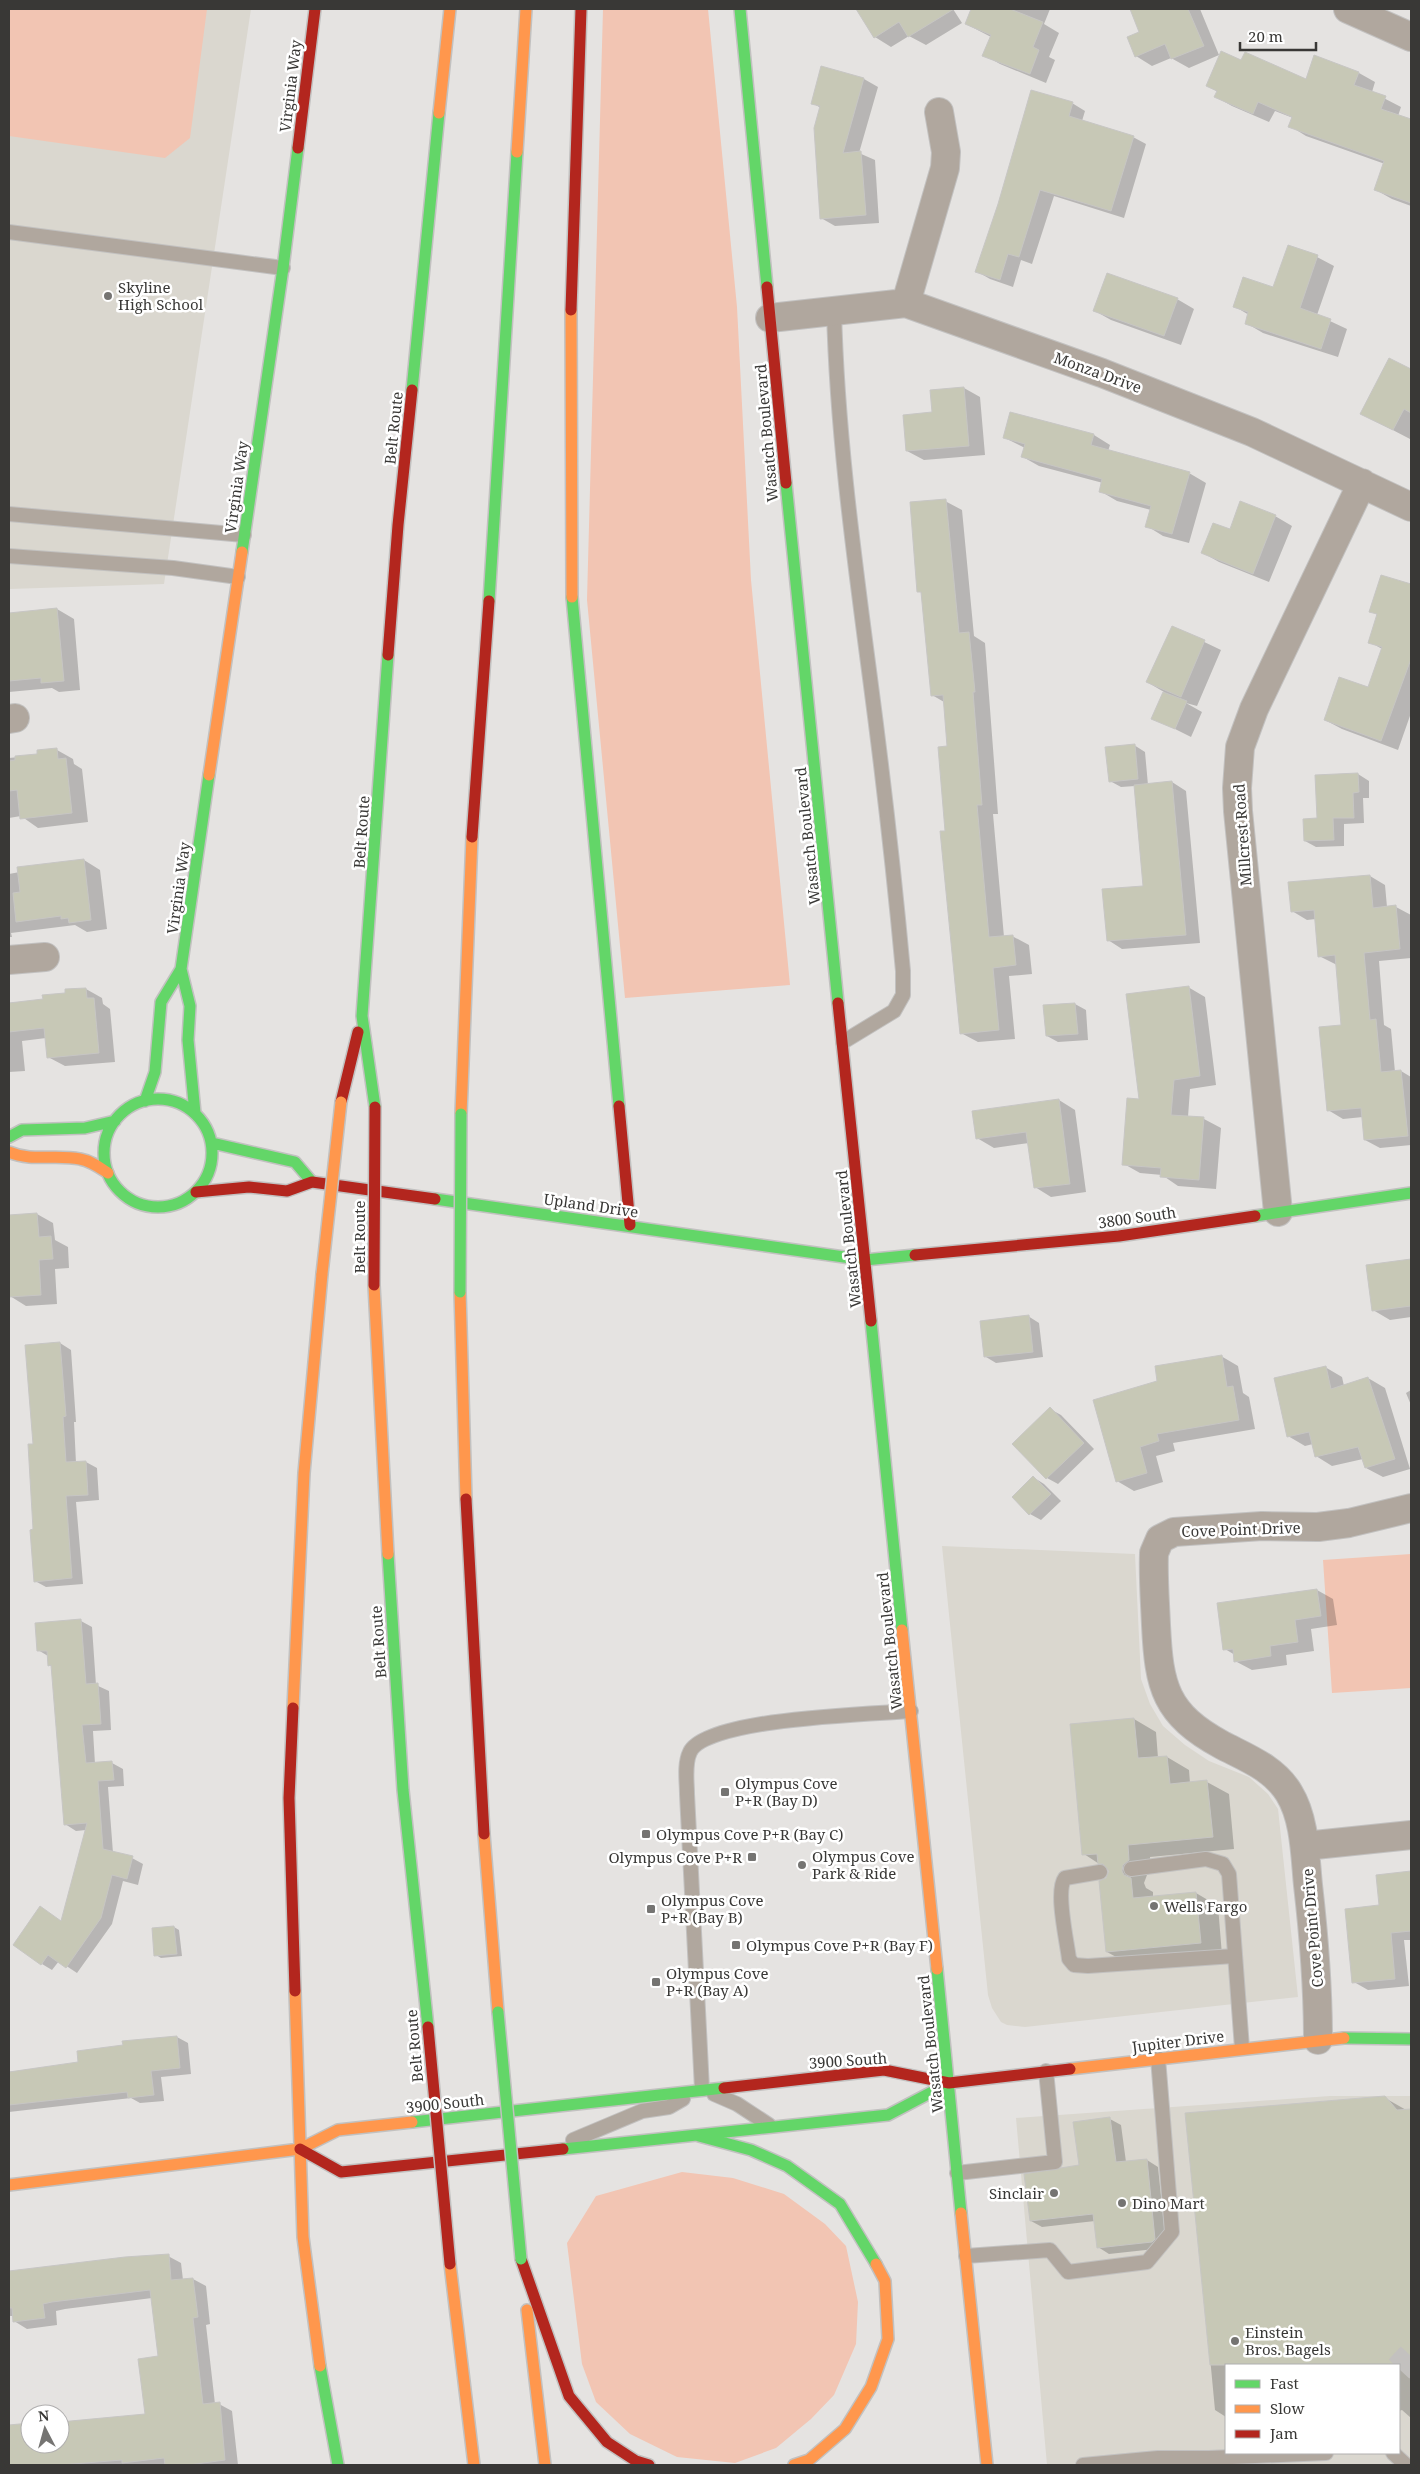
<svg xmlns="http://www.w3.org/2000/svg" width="1420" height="2474" font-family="'Noto Serif',serif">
  <rect width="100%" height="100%" fill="#e5e3e1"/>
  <!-- built -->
  <path fill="#dad7cf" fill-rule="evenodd" d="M9,9h242l-87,575 -155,5z
    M942,1546l193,8 6,125 9,25 13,22 22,19 24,16 40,16 19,17 10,15 20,188 -273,30 -18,-2 -6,-3 -9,-14 -4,-13z
    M1330,2096h81v369h-364l-31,-347zM1226,2365h173v88h-173z"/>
  <!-- green -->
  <path fill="#f2c5b3" d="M9,9h198l-17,129 -25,20 -156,-22z
    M603,9h105l29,298 14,273 39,405 -165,13 -38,-398z
    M1411,1554v134l-79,5 -9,-133z
    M682,2172l51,6 51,16 41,30 21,22 12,56 -2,42 -22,51 -23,24 -35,29 -41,15 -58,-6 -47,-23 -34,-32 -14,-38 -15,-121 29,-47z"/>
  <!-- shadow -->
  <path fill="#0003" d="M857,9h96l9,14 -36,22 -17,-9 -18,11 -16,-10z
    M972,9h78l-6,15 15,9 -10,24 6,3 -9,23 -46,-19 -16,-9 7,-18 -25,-13z
    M1131,9h69l19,46 -30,13 -18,-10 -19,8 -16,-10 5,-23z
    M1315,57l44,16 16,9 -3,10 29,15 -3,9 13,4v86l-19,-7 -16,-9 9,-26 -79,-28 -16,-10 3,-8 -18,-7 -6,11 -37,-16 -16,-9 2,-5 -11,-7 35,-23 64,18z
    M822,68l42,11 14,8 -19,66 16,7 4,63 -44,3 -14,-8v-110l-9,-5z
    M1072,103l13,8 -3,10 51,16 13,7 -22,74 -70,-22 -22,68 -11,-4 -8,27 -23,-8 -14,-8z
    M1317,257l17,9 -17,49 30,14 -9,28 -75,-24 -17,-10 3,-8 -15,-9 40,-18z
    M1177,299l17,10 -13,36 -70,-25 -16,-9z
    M1411,367v69l-1,3 -48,-25z
    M964,388l16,9 5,58 -61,5 -17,-9 27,-38z
    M1094,435l16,10 -2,6 81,22 17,10 -17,60 -26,-7 -16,-10 4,-16 -34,-9 -17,-10 3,-8 -64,-17 -16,-9 2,-9 -20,-10z
    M945,501l17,9 12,126 11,7 13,171h-5l11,123 8,-1 17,9 3,29 -23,2 6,63 -37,3 -17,-9 -15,-201 2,-85 -4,-45 -12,-7 -9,-102 -4,-2z
    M1275,516l17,10 -23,56 -50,-20 -16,-9 27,-23z
    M1381,576l30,10v127l-13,37 -56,-21 -17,-9 43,-31 14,-40 -12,-7 8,-27 -7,-4z
    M57,609l17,10 6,71 -21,2 -7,-4 -43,4v-78z
    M1173,627l48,23 -24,56 -11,-3 16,9 -11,25 -38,-19 11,-26 -17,-10z
    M1134,745l11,7 3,33 24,-3 14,9 14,152 -78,6 -14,-9 36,-53 -9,-101 -14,1 -11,-6z
    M57,750l16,9 1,5 8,5 6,53 -50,6 -17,-12 -12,2v-60l29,-3z
    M1358,774l11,7v17h-6l1,25 -20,1v22l-28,1 -11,-6 13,-22z
    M84,860l16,10 7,59 -20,3 -12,-7 -64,8 1,4h-3v-63z
    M1370,876l15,9 2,22h9l15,8v43l-32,3 5,64 7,4 4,43 6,-1 10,6v68l-31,3 -15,-8 -2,-23 -20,2 -15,-9 14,-84 -5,-61 -18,-9 -3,-37 -9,1 -15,-9z
    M1188,987l17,10 11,88 -26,4 -2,28 16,2 17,9 -5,61 -38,-3 -16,-11 -22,-2 -16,-9 17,-64z
    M86,989l16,9 1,6 7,5 5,53 -50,4 -17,-9 -2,-19 -24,3 3,30 -16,1v-69l35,-3z
    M1075,1004l11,6 2,30 -30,2 -11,-6z
    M1059,1100l16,10 11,82 -35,5 -16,-10 -6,-44 -35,5 -17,-10z
    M37,1214l16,9 2,17 13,7 1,21 -14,1 2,35 -31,2 -16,-10 -1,-80z
    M1411,1260v57l-21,3 -17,-10 -5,-44z
    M1028,1316l11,7 4,34 -47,6 -10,-6z
    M60,1343l11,7 5,72h-2l2,41 10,-1 11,6 2,32 -23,2 7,82 -37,3 -11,-6v-136z
    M1221,1356l17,10 5,27 6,4 6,32 -82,14 2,8 -19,5 7,26 -29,9 -17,-10 42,-99z
    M1325,1367l17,10 2,9 24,-8 17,10 25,81 -27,8 -17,-9 -3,-9 -31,7 -16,-10 -3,-12 -8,2 -17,-10z
    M1411,1390v15l-5,-12z
    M1050,1409l11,6 33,34 -36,35 -11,-6z
    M1033,1477l11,7 17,17 -20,19 -11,-6z
    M1317,1590l16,9 4,26 -26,4 3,22 -28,4 1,10 -35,5 -17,-9v-6l-10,-6z
    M81,1621l11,6 4,58 13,6 2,39 -18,1 2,33 17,-1 11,6 1,17 -16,1 5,66 19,5 11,6 -5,21 -15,-4 -11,43 -35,49 -18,-12 -7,9 -10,-6 20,-42 24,-92 -10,1 -11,-7 -12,-157 -4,-2 -1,-9 -10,-6z
    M1134,1719l22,13 2,26 9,-1 22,13 1,13 17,-1 22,12 5,55 -84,8 1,16 -4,2 -3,8 2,5 7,4v5l43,-4 22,13 4,49 -93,9 -22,-12v-73l3,-8 -26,-17z
    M1411,1873v67h-7l5,46 -41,4 -14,-8 27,-76 -4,-29z
    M174,1927l5,3 3,26 -21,2 -5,-3z
    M177,2037l11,6 3,31 -30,3 3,24 -24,2 -9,-5 -122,14v-40l71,-9z
    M1385,2098l23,13h3v307l-9,-8 -3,1v-46h-173v52l-11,-7 -28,-296z
    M1110,2119l11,6 5,37 21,-2 11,7 8,79 -2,2 -55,6 -11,-7 -3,-26 -53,6 -11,-6 49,-54z
    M168,2256l13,7 2,17 10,-1 13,7 4,38 -4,1 9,79h4l13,7 6,54h-229v-39l21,-2v20h30v-22l86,-7 13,-57 -7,-60 -87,11 -9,2 1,14 -30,4 -13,-8v-5h-5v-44z"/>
  <!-- building -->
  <path fill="#c7c8b6" stroke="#c7c6c4" d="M856,9h98l-46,28 -9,-15 -25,16z
    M971,9h39l33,13 -10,25 6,3 -9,24 -48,-18 9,-21 -26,-11z
    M1130,9h58l16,37 -33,13 -6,-15 -30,13 -8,-20 12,-5z
    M1221,51l20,9 4,-8 61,27 8,-24 45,17 -5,13 32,11 -5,13 30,10v84l-37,-13 10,-29 -96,-34 4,-10 -34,-15 -5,12 -39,-17 3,-6 -11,-5z
    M821,66l43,12 -21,75 18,-2 5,64 -46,4 -6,-91 6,-22 -9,-2z
    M1031,90l42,12 -4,14 65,20 -23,75 -71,-21 -21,67 -11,-3 -8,26 -25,-8 23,-68z
    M1288,245l30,10 -18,53 31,11 -10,30 -76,-25 3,-12 -15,-5 10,-30 30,10z
    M1107,273l71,25 -14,38 -71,-25z
    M1389,358l22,11v44l-7,-4 -11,21 -33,-16z
    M964,387l5,59 -63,5 -3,-36 29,-3 -2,-22z
    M1010,412l84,22 -3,11 99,27 -18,62 -27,-7 6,-21 -52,-14 3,-13 -81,-22 4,-13 -22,-6z
    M946,499l13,134 10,-1 6,60h-2l9,113h-5l12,132 24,-2 3,30 -23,3 6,62 -39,4 -20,-203h5l-7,-84 9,-1 -4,-51 -12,1 -10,-104h-4l-7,-90z
    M1240,501l36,14 -23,59 -52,-21 12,-30 17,6z
    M1381,575l30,9v75l-30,82 -57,-21 15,-43 29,10 14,-40 -14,-4 9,-29 -8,-2z
    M57,608l7,73 -23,2v-5l-32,3v-68z
    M1172,626l33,14 -24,57 -35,-15z
    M1163,692l24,9 -12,28 -24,-10z
    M1135,744l3,35 -29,3 -4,-35z
    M57,748l1,11 8,-1 6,55 -52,6 -3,-29 -8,1v-30l6,-1v-4l22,-2v-4z
    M1358,773l1,19 -6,1 1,25h-21l1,22 -30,1 -1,-22 14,-1 -2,-43z
    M1172,781l14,154 -79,6 -5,-52 41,-3 -9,-101z
    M84,859l7,61 -22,3 -1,-5 -7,1v-3l-45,6 -3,-29 7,-1 -3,-25z
    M1370,875l3,33 23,-3 4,44 -36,4 6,67 6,-1 5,53 20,-2 7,66 -44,4 -3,-32 -34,3 -8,-84 22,-2 -6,-70 -17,2 -4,-47 -23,2 -3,-30z
    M1189,986l11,90 -26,4 -3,35 33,2 -5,63 -39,-3 1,-9 -39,-3 5,-67 12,1 -13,-105z
    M86,988l1,10h7l5,55 -52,5 -3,-30 -35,4v-29l34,-4 -1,-4 23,-2v-4z
    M1075,1003l3,31 -32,2 -3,-31z
    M1059,1099l11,85 -36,4 -8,-56 -50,7 -4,-28z
    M37,1213l2,24 12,-1 2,23 -14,1 2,35 -32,2v-82z
    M1411,1259v47l-39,5 -6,-46z
    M1029,1315l4,37 -49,5 -4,-36z
    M60,1342l6,74 -3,1 3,45 20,-1 2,34 -22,1 6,82 -38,4 -4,-52 3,-1 -5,-85h5l-8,-99z
    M1222,1355l5,32 6,-1 6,34 -82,14 2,7 -19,6 7,26 -31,9 -23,-82 64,-19 -2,-15z
    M1326,1366l5,23 37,-12 27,82 -30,9 -7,-21 -43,10 -6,-25 -22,5 -13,-59z
    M1050,1407l34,36 -38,36 -34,-35z
    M1033,1476l18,18 -22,21 -17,-18z
    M1317,1589l4,27 -26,4 3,22 -28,4 1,10 -37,6 -1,-13 -10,1 -6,-47z
    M81,1619l5,65 12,-1 3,41 -19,1 4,38 26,-2 2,19 -16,1 5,68 30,7 -6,23 -15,-4 -11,43 -35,50 -18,-13 -7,10 -28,-20 27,-39 21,15 26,-98 -23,2 -13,-160 -3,1 -1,-15h-10l-2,-28z
    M1134,1718l4,40 29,-2 3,28 37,-4 6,57 -85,8 1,15 -6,5 -1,6 2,4 7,3 2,20 63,-6 5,51 -95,9 -7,-71 7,-3 3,-7 -6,-7h-5l-1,-10 -15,1 -12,-131z
    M1411,1871v60l-20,2 4,46 -43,4 -7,-74 34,-4 -3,-30z
    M174,1926l3,28 -23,2 -2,-28z
    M177,2036l3,32 -29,3 3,24 -26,3 -1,-6 -118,13v-33l69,-10 -1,-11 46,-6 -1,-4z
    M1385,2096l12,14 14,-1v256h-201l-25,-252z
    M1110,2117l6,45 31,-3 8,80 -3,3 -55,6 -4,-34 -63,7 -6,-47 55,-9 -6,-43z
    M169,2254l2,26 22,-2 5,39 -5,1 10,86 17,-2 5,58 -36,5h-24l-1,-7 -42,5v-3l-61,5h-52v-40l21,-2v21h30v-22l85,-8 -7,-55 20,-3 -8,-66 -98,12 -9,2 2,14 -32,4 -1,-14h-3v-37l116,-14z"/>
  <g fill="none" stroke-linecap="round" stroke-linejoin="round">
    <!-- street-tunnel -->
    <path stroke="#c3c1bf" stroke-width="28" stroke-dasharray="28 14" stroke-linecap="butt" d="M1399,2369l12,-13"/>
    <!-- lane casing -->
    <g stroke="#c2c1c0" stroke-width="16">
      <path id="lane" d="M9,232l274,36
        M834,310c3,123 20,246 36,368 13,98 24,195 33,293v24l-9,16 -51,31
        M9,514l235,21
        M9,556l164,12 65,9
        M1131,1869l75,-10 17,5 6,10 13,174
        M1100,1872l-35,6c-10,13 2,63 4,81l5,6 14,1 146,-10
        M702,2089l-15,-295c0,-12 -3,-30 3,-42 16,-34 183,-38 221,-41
        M714,2094l23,10 32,21
        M573,2140l69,-29 27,-4 14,-8
        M957,2173l98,-11 -9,-91
        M966,2256l84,-6 18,22 79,-10 25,-30 -14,-174
        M1393,2453l13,12
        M1209,2458l117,-5
        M1083,2465l75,-7h51l1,7"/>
    </g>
    <!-- street casing -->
    <g stroke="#c2c1c0" stroke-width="30">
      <path id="street" d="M1348,9l63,28
        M906,303l39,-135 1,-16 -7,-40
        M770,318l136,-15 196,70 150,59 159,75
        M9,719l6,-1
        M9,960l36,-3
        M1278,1212l-40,-401 -1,-23 3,-41 14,-38 108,-226
        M1305,1846l106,-11
        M1318,2040c0,-52 -4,-103 -10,-155 -3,-30 -3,-66 -19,-92 -15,-25 -42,-35 -67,-48 -57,-31 -63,-58 -66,-120 -1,-24 -3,-48 -2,-72l6,-14 14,-7 88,-6 56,1 31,-4 62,-15"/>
    </g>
    <!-- fast casing -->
    <g stroke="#c2c1c0" stroke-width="14">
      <path id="fast" d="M740,9l27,278
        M412,390l27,-277
        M786,483l52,520
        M242,552l41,-284 15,-120
        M572,597l47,509
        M489,601l28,-449
        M104 1153a54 54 0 1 1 108 0a54 54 0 1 1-108 0Z
        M145,1101l10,-29 6,-70 20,-33
        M375,1107l-13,-91 26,-361
        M195,1113l-7,-73 2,-34 -9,-37 28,-194
        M9,1137l13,-7 63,-2 30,-7
        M212,1143l83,19 17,20
        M435,1199l430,61 50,-5
        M1255,1216l156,-23
        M871,1321l31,309
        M388,1554l15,236 25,237
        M937,1969l24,244
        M1344,2038l67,1
        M412,2122l312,-34
        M699,2136l52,14 36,16 53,38 36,60
        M563,2149l325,-34 61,-32
        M320,2366l18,99"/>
    </g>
    <!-- slow casing -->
    <g stroke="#c2c1c0" stroke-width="14">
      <path id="slow" d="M439,113l11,-104
        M517,152l9,-143
        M571,310l1,287
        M209,775l33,-223
        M461,1114l11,-277
        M9,1152c23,10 47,2 71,7 11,2 19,8 28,14
        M374,1285l14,269
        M460,1292l6,207
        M902,1630l35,339
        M293,1708l11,-235 18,-199
        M484,1834l14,178
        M295,1991l8,246 17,129
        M1070,2069l274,-31
        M9,2185l291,-36 38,-19 74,-8
        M961,2213l26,252
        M450,2264l24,201
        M527,2310l18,155
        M794,2465l15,-5 36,-31 26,-42 17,-48 -3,-58 -9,-17"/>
    </g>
    <!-- jam casing -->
    <g stroke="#c2c1c0" stroke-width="14">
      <path id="jam" d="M298,148l17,-139
        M767,287l19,196
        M571,310l10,-301
        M388,655l10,-130 14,-135
        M472,837l17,-236
        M838,1003l33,318
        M341,1102l17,-70
        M619,1106l11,119
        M196,1192l53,-5 38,4 25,-9 123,17
        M915,1255l204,-19 136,-20
        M466,1499l18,335
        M293,1708l-4,90 6,193
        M724,2088l160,-18 65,13 121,-14
        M300,2149l41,23 222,-23
        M521,2259l48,137 38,46 29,19 13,4"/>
    </g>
    <!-- lane -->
    <use href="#lane" stroke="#b0a79e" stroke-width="14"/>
    <!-- street -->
    <use href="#street" stroke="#b0a79e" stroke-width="28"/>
    <!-- fast -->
    <use href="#fast" stroke="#63d668" stroke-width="11"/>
    <!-- slow -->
    <use href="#slow" stroke="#ff974d" stroke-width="11"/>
    <!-- jam -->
    <use href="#jam" stroke="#b3261e" stroke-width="11"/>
    <!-- fast-bridge casing -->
    <g stroke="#c2c1c0" stroke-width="14" stroke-linecap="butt">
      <path id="fast-bridge" d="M460,1292l1,-178
        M498,2012l23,247"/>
    </g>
    <!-- slow-bridge casing -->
    <g stroke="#c2c1c0" stroke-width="14" stroke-linecap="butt">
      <path id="slow-bridge" d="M322,1274l19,-172"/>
    </g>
    <!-- jam-bridge casing -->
    <g stroke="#c2c1c0" stroke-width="14" stroke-linecap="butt">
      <path id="jam-bridge" d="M374,1285l1,-178
        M428,2027l22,237"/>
    </g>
    <!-- fast-bridge -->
    <use href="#fast-bridge" stroke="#63d668" stroke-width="11"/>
    <!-- slow-bridge -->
    <use href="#slow-bridge" stroke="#ff974d" stroke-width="11"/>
    <!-- jam-bridge -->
    <use href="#jam-bridge" stroke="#b3261e" stroke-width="11"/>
  </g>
  <!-- markers -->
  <g fill="#757472" stroke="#fff" stroke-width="2">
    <circle cx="108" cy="296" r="5"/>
    <rect x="720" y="1787" width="10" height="10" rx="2.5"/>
    <rect x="641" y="1829" width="10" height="10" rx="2.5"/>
    <rect x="747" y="1852" width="10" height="10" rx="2.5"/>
    <circle cx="802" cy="1865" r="5"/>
    <circle cx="1154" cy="1906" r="5"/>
    <rect x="646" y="1904" width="10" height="10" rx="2.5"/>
    <rect x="731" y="1940" width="10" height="10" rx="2.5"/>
    <rect x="651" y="1977" width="10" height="10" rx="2.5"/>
    <circle cx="1054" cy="2193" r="5"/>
    <circle cx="1122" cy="2203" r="5"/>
    <circle cx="1235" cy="2341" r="5"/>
  </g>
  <g text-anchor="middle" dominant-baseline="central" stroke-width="5" stroke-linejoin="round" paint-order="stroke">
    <!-- street labels -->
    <g font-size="15" fill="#393836" stroke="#fff">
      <text transform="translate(290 86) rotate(-83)">Virginia Way</text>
      <text transform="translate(1098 372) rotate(20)">Monza Drive</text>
      <text transform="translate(393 428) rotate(-84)">Belt Route</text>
      <text transform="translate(766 433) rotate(-95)">Wasatch Boulevard</text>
      <text transform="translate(236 487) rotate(-82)">Virginia Way</text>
      <text transform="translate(361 832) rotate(-86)">Belt Route</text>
      <text transform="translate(1242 835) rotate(-94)">Millcrest Road</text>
      <text transform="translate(807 836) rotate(-96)">Wasatch Boulevard</text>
      <text transform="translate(178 888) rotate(-82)">Virginia Way</text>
      <text transform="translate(591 1205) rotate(8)">Upland Drive</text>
      <text transform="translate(1137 1217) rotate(-8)">3800 South</text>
      <text transform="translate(359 1237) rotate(-90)">Belt Route</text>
      <text transform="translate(848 1239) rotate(-96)">Wasatch Boulevard</text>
      <text transform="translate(1241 1529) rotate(-2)">Cove Point Drive</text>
      <text transform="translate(889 1641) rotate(-96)">Wasatch Boulevard</text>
      <text transform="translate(378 1642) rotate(-94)">Belt Route</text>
      <text transform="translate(1312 1928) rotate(-95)">Cove Point Drive</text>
      <text transform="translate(1178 2041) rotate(-7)">Jupiter Drive</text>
      <text transform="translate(930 2044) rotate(-96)">Wasatch Boulevard</text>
      <text transform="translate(414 2046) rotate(-95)">Belt Route</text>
      <text transform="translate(848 2060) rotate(-4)">3900 South</text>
      <text transform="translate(445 2103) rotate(-6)">3900 South</text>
    </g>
    <!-- poi labels -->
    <g font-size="15" fill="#393836" stroke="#fff" text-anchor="start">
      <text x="118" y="287">Skyline<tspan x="118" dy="17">High School</tspan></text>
      <text x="735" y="1783">Olympus Cove<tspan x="735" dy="17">P+R (Bay D)</tspan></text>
      <text x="656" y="1834">Olympus Cove P+R (Bay C)</text>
      <text x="812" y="1856">Olympus Cove<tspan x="812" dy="17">Park &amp; Ride</tspan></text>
      <text x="742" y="1857" text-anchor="end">Olympus Cove P+R</text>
      <text x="661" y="1900">Olympus Cove<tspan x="661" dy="17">P+R (Bay B)</tspan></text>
      <text x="1164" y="1906">Wells Fargo</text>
      <text x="746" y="1945">Olympus Cove P+R (Bay F)</text>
      <text x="666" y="1973">Olympus Cove<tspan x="666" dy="17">P+R (Bay A)</tspan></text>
      <text x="1044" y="2193" text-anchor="end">Sinclair</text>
      <text x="1132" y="2203">Dino Mart</text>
      <text x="1245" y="2332">Einstein<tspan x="1245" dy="17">Bros. Bagels</tspan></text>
    </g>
  </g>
  <!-- border -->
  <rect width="1420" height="2474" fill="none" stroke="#393836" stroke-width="20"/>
  <!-- legend -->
  <rect x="1225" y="2364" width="175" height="90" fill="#ffffff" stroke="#b0afaf"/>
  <rect x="1235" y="2380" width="25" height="8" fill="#63d668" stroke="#b0afaf"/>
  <text x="1270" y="2389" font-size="15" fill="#393836">Fast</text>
  <rect x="1235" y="2405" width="25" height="8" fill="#ff974d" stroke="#b0afaf"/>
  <text x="1270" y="2414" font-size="15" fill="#393836">Slow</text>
  <rect x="1235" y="2430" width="25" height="8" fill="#b3261e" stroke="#b0afaf"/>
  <text x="1270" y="2439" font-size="15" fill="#393836">Jam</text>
  <!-- north arrow -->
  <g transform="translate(45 2429) rotate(354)"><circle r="24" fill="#ffffff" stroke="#b0afaf"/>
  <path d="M0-4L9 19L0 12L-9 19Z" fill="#757472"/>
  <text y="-8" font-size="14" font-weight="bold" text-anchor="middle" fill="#393836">N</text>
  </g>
  <!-- scale -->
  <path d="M1240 42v8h76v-8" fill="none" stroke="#393836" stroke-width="2.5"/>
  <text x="1248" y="42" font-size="15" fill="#393836" stroke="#ffffff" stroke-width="4" paint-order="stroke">20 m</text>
</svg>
